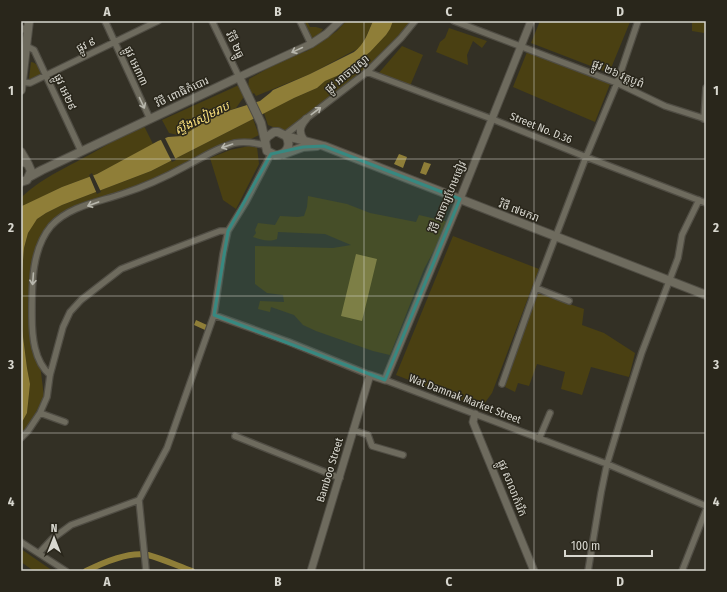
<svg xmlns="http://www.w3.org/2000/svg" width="727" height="592" font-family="'Fira Sans Condensed','Noto Sans Khmer',sans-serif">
  <rect width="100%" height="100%" fill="#333025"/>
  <!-- green -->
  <path fill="#4a4012" d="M301,21h6l3,6h6l7,2 -5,7 -7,5z
    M346,21h27l-9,20 -5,7 -49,26 -54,22 -2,-3 -4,2 -2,-7 1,-9 35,-20 23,-8 30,-20z
    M393,21h19l-5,8 -33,33 -86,69h-5l-15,-6 -4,-12 30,-15 23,-10 8,-7 13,-6 18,-12 14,-11 16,-17 4,-6z
    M540,21h86l4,1 -21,51 -78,-30z
    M692,21h14v7l-2,5 -12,-2z
    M449,28l38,13 -5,7 -9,-7 -6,14 1,10 -32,-13 4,-10 5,-4z
    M402,46l21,9 -13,31 -32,-12z
    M527,52l83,32 -15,38 -82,-35z
    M31,62c7,1 8,6 10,13l-12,4z
    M239,85l7,11 -3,2 -7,10 -18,6 -36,22 -13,-3 -7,-13z
    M253,119l6,16 -12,6 -35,10 -29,16 -117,46 -27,28 -7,19 -2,51 10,53 4,33 -17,32 -6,7v-12l6,-11 3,-29 -3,-16 -6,-47v-35l3,-38 4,-15 4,-7 5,-7 9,-6 16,-8 89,-34z
    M144,126l9,18 -56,30 -35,13 -41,20v-9c17,-18 46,-31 68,-43 18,-10 35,-21 55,-29z
    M249,146l8,1 2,17 -23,45 -13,-9 -13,-42 20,-8z
    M308,196l39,8 23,9 46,9 3,-7 30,7 -25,47 -34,86 -17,-4 -57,-20 -13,-6 -9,-10 -23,-8 -1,5 -12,-3 2,-8 24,1 -1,-7 -16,-2 -12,-9v-38l78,2 18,-3 -26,-11 -47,-2 -1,7c-8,3 -16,1 -24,-2l3,-4 -1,-3 3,-7 17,2 5,-9 18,1 6,-1 3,-9z
    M453,236l86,33 -47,124 -11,15 -85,-33z
    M537,293l47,16 -2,16 22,8 31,20 -6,24 -38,-10 -9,28 -21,-6 4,-17 -28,-8 -8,22 -11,-3 -3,9 -10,-5z
    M21,549l32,22h-19l-13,-9z"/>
  <!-- water -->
  <path fill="#8f7e38" d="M373,21h20l-3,8 -4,6 -16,17 -14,11 -17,12 -14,6 -8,7 -23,10 -143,73 -89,34 -16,8 -9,6 -9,14 -4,15 -3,38 1,-80 40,-19 35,-13 61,-33 10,-4 14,-1 36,-22 42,-13 10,-8 3,-3 37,-16 44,-22c11,-8 14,-20 19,-31z
    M399,154l8,3 -4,11 -9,-4z
    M424,162l7,2 -5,11 -6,-2z
    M356,254l21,5 -15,62 -21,-5z
    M196,320l11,5 -2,5 -11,-5z
    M21,321l6,47 3,16 -3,29 -6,11z"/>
  <!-- pier -->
  <path fill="#333025" d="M164,136l12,24 -4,2 -12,-24z
    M92,173l9,19 -4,2 -8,-19z"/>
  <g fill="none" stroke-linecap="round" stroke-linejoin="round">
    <!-- canal -->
    <path stroke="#8f7e38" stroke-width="6" d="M86,571c16,-8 44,-20 62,-16 15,4 30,11 44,16"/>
    <!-- minor casing -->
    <g stroke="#504d44" stroke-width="8">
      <path id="minor" d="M105,21l45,98
        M212,21l27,56
        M300,21l11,23
        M454,21l163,62 48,23 41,13
        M26,46l8,4 47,101
        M367,72l125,47 94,38 120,46
        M22,82l8,1 128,-62
        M704,119l2,-31
        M285,135l82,-63 34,-34 14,-17
        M536,288l33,13
        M214,315l75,27 81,33
        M50,375c-16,-14 -18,-39 -18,-59 0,-30 -1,-66 19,-90 18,-20 48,-24 71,-32 22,-7 44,-17 64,-28 16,-8 32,-19 49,-23 11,-2 20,0 30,2
        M385,380l222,84 99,42
        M502,384l34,-96 50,-131 31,-74 21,-62
        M40,413l25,9
        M353,430l15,5 4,11 31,9
        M235,436l105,42
        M21,438l7,-7 12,-18 7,-16 3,-22 13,-48 7,-15 11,-12 40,-31 23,-9 76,-29h8
        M539,439l11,-26
        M21,542l45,29
        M39,553l13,-14 19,-14 68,-25
        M146,570l-7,-70 28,-52 47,-133 9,-61 5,-23 18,-29 25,-48
        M588,571l13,-78 6,-29 18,-59 17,-53 36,-94 4,-23 17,-35
        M682,571l24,-61"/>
    </g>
    <!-- tertiary casing -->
    <g stroke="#504d44" stroke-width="9">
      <path id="tertiary" d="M21,29h7
        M239,77l72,-33 15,-10 14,-13
        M304,140c-6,-8 -4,-14 2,-21
        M475,414l-2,8 61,149
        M311,571l59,-196 15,5 75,-181 71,-178"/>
    </g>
    <!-- secondary casing -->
    <g stroke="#504d44" stroke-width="10">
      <path id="secondary" d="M21,90l8,-69
        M286,136c6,10 0,19 -11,19l-8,-4 -2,-10 2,-4 7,-5h4l8,4 38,10 382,149
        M21,152l7,12
        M284,154l19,-7 14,-1
        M21,161l7,3 3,7 -4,9 -6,2
        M29,177l13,-7 197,-93 22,46 4,18"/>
    </g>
    <!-- minor -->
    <use href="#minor" stroke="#6e6b5e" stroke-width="5.5"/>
    <!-- tertiary -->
    <use href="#tertiary" stroke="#6e6b5e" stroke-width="7"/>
    <!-- secondary -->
    <use href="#secondary" stroke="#6e6b5e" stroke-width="8"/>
  </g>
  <!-- one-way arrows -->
  <defs><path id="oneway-shaft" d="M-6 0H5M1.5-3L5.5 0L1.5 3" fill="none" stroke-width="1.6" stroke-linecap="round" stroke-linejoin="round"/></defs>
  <g stroke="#b8b7ad">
    <use href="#oneway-shaft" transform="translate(297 50) rotate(155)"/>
    <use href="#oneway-shaft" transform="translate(142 103) rotate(65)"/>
    <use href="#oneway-shaft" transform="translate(316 111) rotate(-37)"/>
    <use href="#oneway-shaft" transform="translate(227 146) rotate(161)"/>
    <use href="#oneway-shaft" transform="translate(93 204) rotate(160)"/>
    <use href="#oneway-shaft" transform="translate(33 279) rotate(94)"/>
  </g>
  <!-- marked area -->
  <path fill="#378981" fill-opacity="0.2" stroke="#378981" stroke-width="3" stroke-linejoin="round" d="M324,146l136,53 -75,181 -171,-65 14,-84 43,-77 32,-7z"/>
  <!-- grid -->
  <path fill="none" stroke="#d8d7cf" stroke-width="1" stroke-opacity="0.55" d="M193,21v550M364,21v550M534,21v550M21,159h685M21,296h685M21,433h685"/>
  <g text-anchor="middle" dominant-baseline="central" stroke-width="3" stroke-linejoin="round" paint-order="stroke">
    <!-- street labels -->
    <g font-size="11" fill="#d8d7cf" stroke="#29261b">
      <text transform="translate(86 45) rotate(-26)">ផ្លូវ ៩</text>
      <text transform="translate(235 45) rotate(64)">វិថី ២ធ្នូ</text>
      <text transform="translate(136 66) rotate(65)">ផ្លូវ អេ៣៣</text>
      <text transform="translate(347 74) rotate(-39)">ផ្លូវ អាចារ្យស្វា</text>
      <text transform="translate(618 74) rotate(23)">ផ្លូវ ២៦ វត្តបូព៌</text>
      <text transform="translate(65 92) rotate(65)">ផ្លូវ អេ២៩</text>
      <text transform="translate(182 92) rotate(-25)">វិថី ពោធិកំបោរ</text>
      <text transform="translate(541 128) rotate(22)">Street No. D.36</text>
      <text transform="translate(448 197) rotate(-67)">វិថី អាចារ្យហែមចៀវ</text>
      <text transform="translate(519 211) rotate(21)">វិថី ៧មករា</text>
      <text transform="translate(465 399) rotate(21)">Wat Damnak Market Street</text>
      <text transform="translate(330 470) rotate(-73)">Bamboo Street</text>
      <text transform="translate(512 488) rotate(68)">ផ្លូវ សាលាកំរើក</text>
    </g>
    <!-- water labels -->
    <g font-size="12" font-style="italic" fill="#f7de7b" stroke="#29261b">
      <text transform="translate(202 118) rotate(-26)">ស្ទឹងសៀមរាប</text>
    </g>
  </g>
  <!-- border -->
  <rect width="727" height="592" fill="none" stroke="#29261b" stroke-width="44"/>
  <!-- north arrow -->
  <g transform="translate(54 538)" stroke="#29261b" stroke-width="3" paint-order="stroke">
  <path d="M0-3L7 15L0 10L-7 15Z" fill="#d8d7cf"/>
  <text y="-6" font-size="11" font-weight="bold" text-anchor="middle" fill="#d8d7cf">N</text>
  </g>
  <!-- scale -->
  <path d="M565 550v6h87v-6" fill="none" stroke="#d8d7cf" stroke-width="2"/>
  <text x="571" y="550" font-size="12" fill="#d8d7cf" stroke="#29261b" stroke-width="3" paint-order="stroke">100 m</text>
  <rect x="22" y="22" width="683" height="548" fill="none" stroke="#d8d7cf" stroke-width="1.5"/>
  <g font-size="13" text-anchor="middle" font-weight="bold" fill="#d8d7cf">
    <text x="107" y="16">A</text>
    <text x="278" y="16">B</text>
    <text x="449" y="16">C</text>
    <text x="620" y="16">D</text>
    <text x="11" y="95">1</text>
    <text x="716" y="95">1</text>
    <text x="11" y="232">2</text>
    <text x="716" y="232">2</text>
    <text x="11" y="369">3</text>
    <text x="716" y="369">3</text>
    <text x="11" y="506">4</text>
    <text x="716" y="506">4</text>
    <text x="107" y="586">A</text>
    <text x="278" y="586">B</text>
    <text x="449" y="586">C</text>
    <text x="620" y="586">D</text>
  </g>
</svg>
